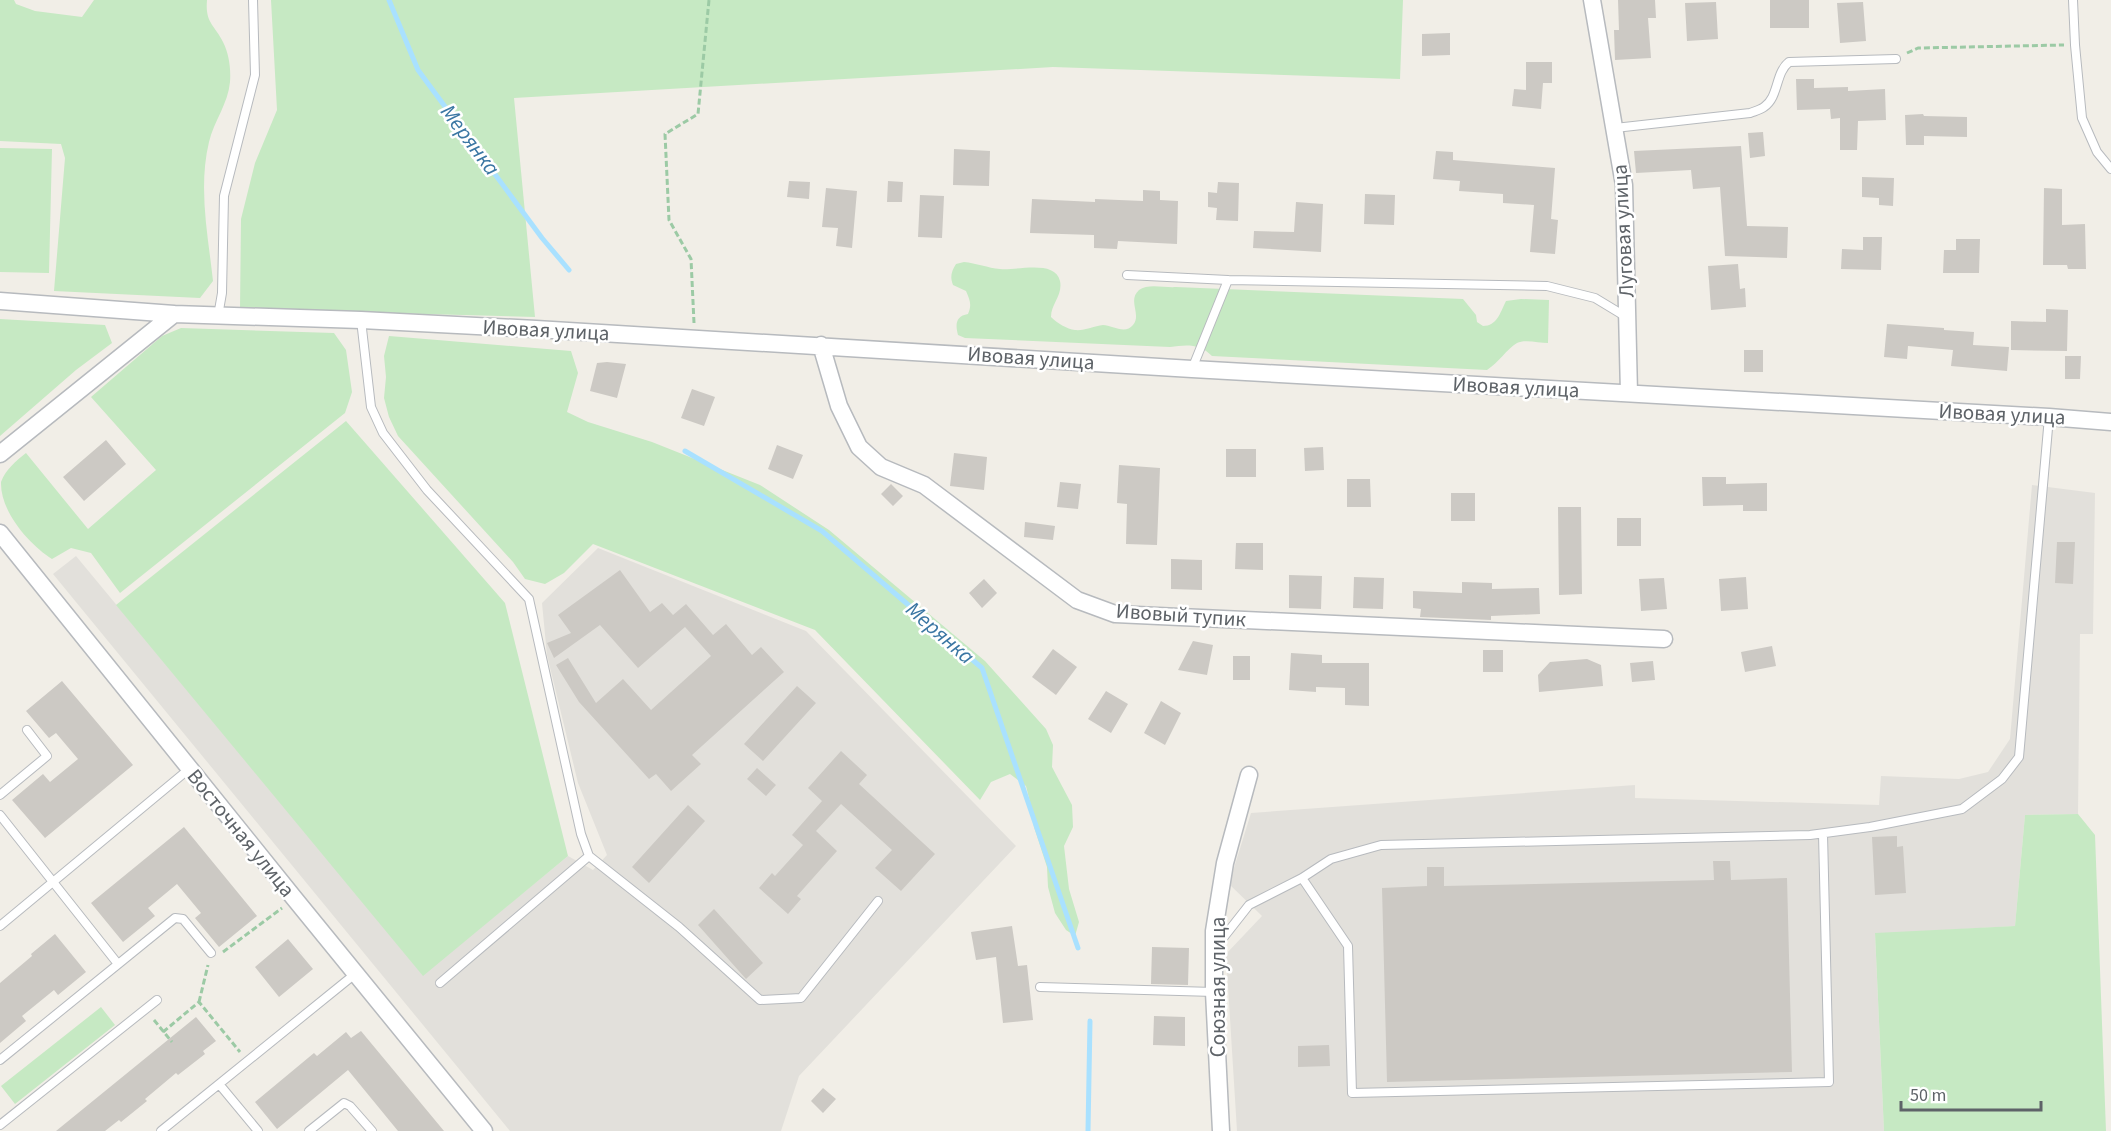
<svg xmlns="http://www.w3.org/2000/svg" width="2111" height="1131" font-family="'Source Sans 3',sans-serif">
  <rect width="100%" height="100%" fill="#f1eee7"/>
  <!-- industrial -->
  <path fill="#e2e0db" d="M2032,485l63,8 -2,141h-13l-2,180 -53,1 -10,111 -140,8 9,197h-647l-11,-177 36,-38 -33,-32 22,-71 384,-28v13l244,7 2,-29 78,3 29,-7 22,-33z
    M598,548l208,83 210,215 -217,230 -18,55h-271l-457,-557 23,-18 347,419 145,-119 25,14 14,-15 -29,-72 -31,-128 -5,-52z"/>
  <!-- green -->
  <path fill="#c6e9c3" d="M0,0h14l2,4 19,7 47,6 12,-17h113c-2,23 7,24 16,42 6,12 8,26 7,40 -2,22 -16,39 -21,60 -11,46 -1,93 4,139l-13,17 -146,-7 11,-133 -4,-14 -61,-3z
    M271,0h1132l-3,79 -347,-12 -539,31 21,219 -295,-8 1,-90 14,-56 22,-53z
    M0,148l52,1 -3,124 -49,-1z
    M964,262c12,1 24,6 36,7 16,2 55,-10 60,12 3,14 -9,23 -9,36 6,6 16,12 24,13 9,1 19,-4 28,-5 9,0 22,10 30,0 9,-11 -6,-24 6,-35 9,-7 26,-2 37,-3l287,12 13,16 1,7 6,4c14,0 17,-13 23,-25l15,-2 28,1 -1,43c-9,0 -23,-4 -31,0 -10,6 -19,20 -30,27l-275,-14c-13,-13 -26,-11 -42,-9l-205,-9 -7,-3c-3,-11 -2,-19 10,-21 4,-9 2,-14 -2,-23l-13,-6c-3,-8 -2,-13 3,-21z
    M0,319l105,6 7,18 -36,27 -76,66z
    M181,328l153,5 12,17 6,42 -7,21 -225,180 -29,-40 -20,-5 -19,11c-22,-14 -52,-47 -51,-77 5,-13 15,-21 25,-29l62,76 68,-59 -65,-73 71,-61z
    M389,336l182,15 7,22 -11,39 21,10 64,20 108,43 69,45 156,131 61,68 7,16 -1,22 20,38 1,22 -9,19 5,43 10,33 -4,14 -9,-6 -11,-17 -7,-26 -1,-20 -13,-40 -3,-21 -5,-20 -16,-12 -19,8 -11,18 -165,-170 -222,-86 -29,29 -19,11 -20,-5 -12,-17 -115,-126 -9,-19 -5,-19 2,-21 -2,-21z
    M346,421l159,182 63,253 -145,120 -307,-371z
    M2078,814l17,21 11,296h-222l-9,-198 140,-7 10,-111z
    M101,1007l14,18 -100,79 -14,-18z"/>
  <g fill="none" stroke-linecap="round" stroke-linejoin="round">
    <!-- stream -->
    <path stroke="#a9e1ff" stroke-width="5" d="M389,0l29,70 124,168 27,32
      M685,451l137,80 160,137 96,280
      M1088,1131l2,-110"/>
  </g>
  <!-- building -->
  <path fill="#ccc9c4" d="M1618,0h37l1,18h-8l3,40 -36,2 -1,-30h5z
    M1770,0h39v28h-39z
    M1716,2l2,37 -31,2 -2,-38z
    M1863,2l3,39 -26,2 -3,-40z
    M1450,33v22l-28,1v-22z
    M1526,62h26v21h-9l-2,26 -29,-3 2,-17 12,1z
    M1796,79h18v9l34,-1v4l37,-2 1,31 -28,1 -1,29h-17v-32l-9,1 -1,-10 -33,1z
    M1923,114l1,2 43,1v20l-43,-1v9h-18l-1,-30z
    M1763,132l2,24 -15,2 -2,-25z
    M1741,146l6,80 41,1 -1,31 -62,-2 -5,-69 -27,2 -2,-19 -55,3 -2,-22z
    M954,149l36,2 -1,35 -36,-1z
    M1436,151l17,1v8l102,8 -4,51 7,1 -3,34 -25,-2 4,-47 -31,-2v-9l-44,-3 1,-10 -27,-2z
    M1862,177l32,1 -1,28 -14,-1v-7l-17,-1z
    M789,181l21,1 -1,17 -22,-2z
    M888,181l15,1 -1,20h-15z
    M1218,182l21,1 -1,38 -22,-1 1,-12 -9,-1v-15l9,1z
    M826,188l31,3 -5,57 -16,-2 2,-18 -16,-1z
    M2044,188l18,1v36l23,-1 1,45h-18l-1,-4h-24z
    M1143,190l17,1v9l18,1 -1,43 -59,-3 -1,8 -23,-1v-13l-64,-2 2,-34 63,3v-3l48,2z
    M1365,194l30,1 -1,30 -30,-1z
    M920,195l24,1 -2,42 -24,-1z
    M1296,202l27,2 -2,48 -68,-4 1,-17 40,1z
    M1863,237h19l-1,33 -40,-1 1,-20 21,1z
    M1956,239h24l-1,34h-36l1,-23h12z
    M1738,264l2,25 5,-1 1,19 -35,3 -3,-44z
    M2046,309l22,1 -1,41 -56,-1v-29l35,1z
    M1887,324l57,4v2l30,2 -1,13 36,2 -2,24 -56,-5 2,-16 -45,-4 -1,13 -23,-2z
    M1744,350h19v22h-19z
    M2065,356h16l-1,23h-15z
    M607,362l19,2 -9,34 -27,-7 7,-28z
    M692,389l23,8 -11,29 -23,-8z
    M106,440l20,24 -42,37 -21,-24z
    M777,445l26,10 -10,24 -25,-10z
    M1323,447l1,23 -19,1 -1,-23z
    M1226,449h30v28h-30z
    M954,453l33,4 -3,33 -34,-4z
    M1119,465l41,3 -3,77 -31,-1 1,-40 -10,-1z
    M1702,477h24v7l41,-1v28h-24v-6l-40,1z
    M1347,479h23l1,28h-24z
    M1060,482l21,2 -3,25 -21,-2z
    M891,484l12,12 -10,10 -12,-12z
    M1451,493h24v28h-24z
    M1558,507h23l1,87 -23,1z
    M1617,518h24v28h-24z
    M1025,522l30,4 -2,14 -29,-3z
    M2057,542h18l-2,42 -18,-1z
    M1236,543h27v27l-28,-1z
    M1171,559l31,1v30l-31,-1z
    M620,570l30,42 12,-9 11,12 13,-11 27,31 13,-11 26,31 9,-8 23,25 -92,83 9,9 -30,27 -15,-17 -7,5 -70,-77 -23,-37 12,-7 28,45 27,-24 28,31 60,-54 -26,-29 -47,41 -38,-43 -46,33 -7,-15 24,-10 -13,-18z
    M1289,575l33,1 -1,33 -32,-1z
    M1354,577l30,1 -1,31 -30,-1z
    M1746,577l2,32 -27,2 -2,-32z
    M1664,578l3,31 -26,2 -2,-32z
    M984,579l13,14 -15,15 -13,-15z
    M1462,582l30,1v6l47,-1 1,26 -49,2v4l-71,-3 1,-8 -8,-1v-17l49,2z
    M1193,641l20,4 -6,30 -29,-5z
    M1772,646l4,20 -31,6 -4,-20z
    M1053,649l24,18 -21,28 -24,-18z
    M1483,650h20v22h-20z
    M1291,653l31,2v8h47v43l-24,-1v-17l-29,-1v5l-27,-2z
    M1233,656h17v24h-17z
    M1587,659l14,6 2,21 -64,6 -1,-17 12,-13z
    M1653,661l2,19 -23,2 -2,-19z
    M62,681l71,84 -88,73 -33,-38 31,-26 7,8 28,-23 -22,-26 -7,5 -23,-27z
    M797,686l19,17 -53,58 -19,-17z
    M1106,691l22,13 -17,29 -23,-14z
    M1161,701l20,12 -16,32 -21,-12z
    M841,751l26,24 -8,9 76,70 -34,37 -26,-23 17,-18 -51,-46 -25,27 21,20 -40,45 4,3 -13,15 -29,-26 13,-15 3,3 28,-31 -11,-10 30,-34 -14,-13z
    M757,768l19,17 -10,11 -19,-17z
    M688,805l17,16 -56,62 -17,-16z
    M184,827l73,89 -38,31 -24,-29 6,-5 -24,-29 -29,24 7,8 -32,26 -32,-39z
    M1897,836v11l6,-1 3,47 -31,2 -3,-58z
    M1713,861h17l1,19 56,-2 5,194 -405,10 -5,-194 45,-2v-19h17v19l270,-6z
    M714,909l49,54 -17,16 -48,-54z
    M1012,926l6,40 9,-1 6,55 -30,3 -7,-66 -20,3 -5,-28z
    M55,934l31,38 -28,23 -4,-5 -32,26 4,5 -26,22v-60l32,-27 -1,-2z
    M288,939l25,30 -34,28 -24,-30z
    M1152,947l37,1 -1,37 -37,-1z
    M1154,1016l31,1v29l-32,-1z
    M196,1017l20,24 -13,10 2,3 -27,21 -2,-2 -31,26 2,2 -26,21 -2,-2 -14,11h-49z
    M361,1031l83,100h-46l-50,-61 -71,59 -22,-27 59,-49 3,3 29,-24 5,6z
    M1329,1045l1,21 -32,1v-21z
    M823,1088l13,11 -13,14 -12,-12z"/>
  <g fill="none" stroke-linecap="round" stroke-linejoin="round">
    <!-- lane casing -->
    <g stroke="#b7babe" stroke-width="10">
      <path id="lane" d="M2073,0l2,45 7,73 15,34 14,17
        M1615,128l135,-15c5,-2 10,-3 14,-6 15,-10 11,-34 25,-45l107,-3
        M1127,275l101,5
        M218,316l4,-23 2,-97 31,-121 -2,-75
        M361,320l10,87 12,26 44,57 102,109 52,235 8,22 -149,127
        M1192,369l36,-89 319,6 48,12 33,20
        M0,795l47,-39 -20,-26
        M0,815l118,149
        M589,856l90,71 81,73 41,-2 77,-97
        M1302,878l46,68 4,147 477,-11 -6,-248
        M0,926l189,-157
        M1216,947l33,-42 53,-27 29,-19 50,-14 429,-10 60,-8 92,-18 40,-30 17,-22 30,-340
        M1040,987l174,5
        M0,1060l175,-142 8,1 28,34
        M219,1084l39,47
        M0,1125l157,-125
        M161,1131l194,-157
        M309,1131l35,-28 6,3 22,25"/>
    </g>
    <!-- street casing -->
    <g stroke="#b7babe" stroke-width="19">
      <path id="street" d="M1592,0l32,185 5,208
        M0,301l174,13 187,6 175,9 656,40 857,48 62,5
        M821,345l18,61 20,41 22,20 43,18 153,115 38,14 549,25
        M0,454l174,-140
        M0,533l294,365 190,233
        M1221,1131l-7,-139v-61l11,-68 24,-88"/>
    </g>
    <!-- path -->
    <path stroke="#9ccaa5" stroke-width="3" stroke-dasharray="6 3" stroke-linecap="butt" d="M1907,53l11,-5 146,-3
      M694,323l-3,-64 -22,-39 -4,-86 33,-20 11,-114
      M223,952l59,-44
      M199,1002l9,-37
      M154,1020l18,22
      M163,1032l36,-30 41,50"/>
    <!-- lane -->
    <use href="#lane" stroke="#fff" stroke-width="8"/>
    <!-- street -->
    <use href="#street" stroke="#fff" stroke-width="16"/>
  </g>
  <g text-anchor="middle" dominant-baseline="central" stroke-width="5" stroke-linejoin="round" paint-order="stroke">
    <!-- street labels -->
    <g font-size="21" fill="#5e6368" stroke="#fff">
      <text transform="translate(1623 231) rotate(-93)">Луговая улица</text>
      <text transform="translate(546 330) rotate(3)">Ивовая улица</text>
      <text transform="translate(1031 358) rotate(4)">Ивовая улица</text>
      <text transform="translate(1516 387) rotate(3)">Ивовая улица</text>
      <text transform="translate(2002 414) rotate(3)">Ивовая улица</text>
      <text transform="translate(1181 615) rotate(4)">Ивовый тупик</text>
      <text transform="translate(241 833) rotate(51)">Восточная улица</text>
      <text transform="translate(1218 987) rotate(-90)">Союзная улица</text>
    </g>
    <!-- water labels -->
    <g font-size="22" font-style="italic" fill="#3b77a3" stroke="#fff">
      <text transform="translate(470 140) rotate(53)">Мерянка</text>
      <text transform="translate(940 633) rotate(41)">Мерянка</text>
    </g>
  </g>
  <!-- scale -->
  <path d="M1901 1101v9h140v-9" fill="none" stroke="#5e6368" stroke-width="3"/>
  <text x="1910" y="1101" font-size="18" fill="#5e6368" stroke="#ffffff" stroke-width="4.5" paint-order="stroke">50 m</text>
</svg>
